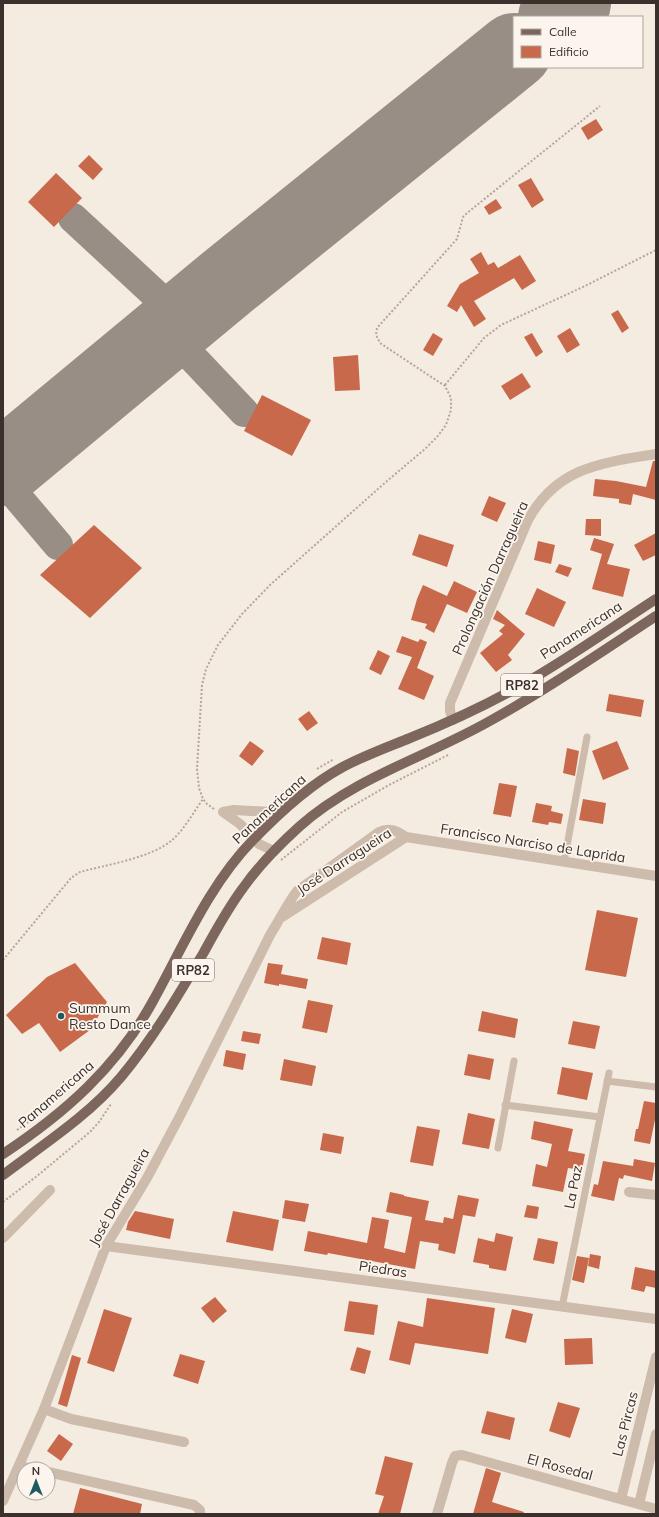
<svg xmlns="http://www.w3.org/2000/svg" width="659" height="1517" font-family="Mulish,sans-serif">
  <rect width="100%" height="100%" fill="#f4ebe1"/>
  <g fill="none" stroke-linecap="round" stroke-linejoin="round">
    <!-- taxiway -->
    <path stroke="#988e86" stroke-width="30" d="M73,218l109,101
      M187,347l4,-21 20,-31
      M145,350c16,0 31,-1 46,6l53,56
      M3,485l5,1 50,59
      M8,486c-3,-14 -1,-17 7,-28"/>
    <!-- runway -->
    <path stroke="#988e86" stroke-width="76" d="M556,17l17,-14
      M3,468l223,-185 288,-232"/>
  </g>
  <!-- building -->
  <path fill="#c8694b" d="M596,119l7,11 -15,10 -7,-12z
    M89,155l14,14 -10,11 -15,-14z
    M56,173l26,25 -28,29 -26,-25z
    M531,178l13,22 -12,8 -14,-23z
    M496,199l6,9 -13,7 -5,-8z
    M481,252l7,13 6,-3 4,6 22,-13 16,26 -14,9 -8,-12 -40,23 12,18 -12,8 -13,-22 -4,7 -10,-6 13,-22 19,-11 -9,-14z
    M618,310l11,18 -7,5 -11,-19z
    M570,328l10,17 -13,8 -10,-17z
    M433,333l10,6 -10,17 -10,-6z
    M532,333l11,19 -7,5 -12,-20z
    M358,355l2,35 -25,1 -2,-34z
    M522,373l9,14 -21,13 -9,-14z
    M262,395l49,25 -19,36 -48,-25z
    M653,461h3v39l-23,-6 -2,11 -12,-2v-4l-26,-3 2,-17 21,2 30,6z
    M489,496l17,7 -9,19 -16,-7z
    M586,519h15v17l-16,-1z
    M94,525l48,43 -52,50 -50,-43z
    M656,533v22l-13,6 -9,-16z
    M419,534l35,11 -7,22 -35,-12z
    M594,538l20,6 -7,20 23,5 -7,28 -31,-8 10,-35 -12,-4z
    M538,541l17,4 -4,19 -17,-4z
    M559,564l13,4 -4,9 -13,-5z
    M454,581l23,11 -10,21 -20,-9 -13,29 -9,-5 2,-4 -16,-4 6,-21 6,-14 24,11z
    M537,588l29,14 -12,25 -29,-13z
    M497,610l28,24 -17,21 4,5 -16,12 -16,-19 23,-19 -4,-3 6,-6 -12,-6z
    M402,636l16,6 2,-3 7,3 -10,26 17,8 -10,24 -26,-11 14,-32 -16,-5z
    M378,650l12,6 -9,19 -12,-6z
    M609,694l35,6 -3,17 -35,-6z
    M309,711l9,12 -11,8 -9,-12z
    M250,741l14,10 -12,15 -13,-10z
    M617,741l12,28 -26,11 -11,-29z
    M567,748l12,3 -4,25 -12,-3z
    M499,783l18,3 -6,31 -18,-3z
    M583,799l23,4 -3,21 -24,-4z
    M536,803l16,3 -1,5 12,3 -2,10 -12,-2 -1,3 -16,-3z
    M597,910l41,8 -12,59 -41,-7z
    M322,937l29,6 -4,22 -30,-6z
    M75,963l32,39 -17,28 -30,22 -21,-29 -17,11 -16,-19 41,-38z
    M268,963l15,2 -2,9 27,5 -2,10 -27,-5v2l-15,-3z
    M308,1000l25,5 -6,28 -25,-5z
    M482,1011l36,8 -3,19 -37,-7z
    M573,1021l27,5 -5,23 -27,-5z
    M243,1031l18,3 -2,10 -18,-3z
    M226,1050l20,4 -3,16 -20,-4z
    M468,1054l26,5 -4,21 -26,-5z
    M284,1059l32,7 -4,20 -32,-6z
    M562,1067l31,6 -6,27 -30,-6z
    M644,1101l12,2v12l-6,29 -16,-3 2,-12h2z
    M468,1113l27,6 -6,30 -27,-5z
    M534,1121l39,8 -5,22 17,3 -3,16 -14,-2 -5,24 -31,-6 4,-22 11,3 5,-23 -21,-5z
    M417,1126l23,4 -7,36 -23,-4z
    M323,1133l21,4 -3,17 -21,-4z
    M634,1159l21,4 -3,18 -28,-6 -1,4 -4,-1 -5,23 -23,-5 3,-12 4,1 5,-24 30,5z
    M390,1192l14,3v1l25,5 -4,19 18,3 1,-6 9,2 5,-24 21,4 -4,18 -12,-2 -8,39 -17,-4 1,-6 -19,-3 -5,28 -87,-16 -1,2 -23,-4 4,-20 59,12 5,-26 17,3 -5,28 21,5 7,-36 -26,-5z
    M285,1200l24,4 -4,18 -23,-4z
    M527,1205l12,2 -2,12 -13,-2z
    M135,1211l39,8 -4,20 -44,-9 2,-8z
    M233,1211l46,9 -6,31 -47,-9z
    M496,1233l17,4 -7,34 -17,-3v-3l-16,-3 5,-24 16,4z
    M538,1238l20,4 -4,22 -21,-4z
    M590,1254l11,2 -2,13 -11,-3z
    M577,1256l12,2 -5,25 -12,-3z
    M635,1267l21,4v17l-10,-2 -2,6 -13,-3z
    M215,1297l12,14 -14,12 -12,-15z
    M427,1298l68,10 -7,46 -73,-11 -5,22 -21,-5 9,-39 25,6z
    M349,1301l29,4 -4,30 -30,-4z
    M104,1309l28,9 -18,54 -27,-9z
    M512,1309l21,5 -7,29 -21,-5z
    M592,1338l1,26 -28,1 -1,-26z
    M357,1347l14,4 -6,23 -15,-4z
    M180,1354l25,7 -7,23 -25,-8z
    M72,1355l9,3 -14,49 -9,-3z
    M558,1402l22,6 -10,30 -21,-7z
    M487,1411l28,7 -5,22 -29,-7z
    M59,1434l14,10 -12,17 -14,-10z
    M385,1456l28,7 -13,51h-22l6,-18 -9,-2z
    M486,1468l15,5 -9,29 32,10 -1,2h-50z
    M80,1488l62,16 -2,10h-67z"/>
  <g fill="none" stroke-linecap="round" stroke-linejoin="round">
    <!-- path -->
    <path stroke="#b9a596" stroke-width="2" stroke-dasharray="2 2" stroke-linecap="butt" d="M445,385l39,-47 17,-13 84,-39 71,-36
      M317,769l17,-10
      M214,809l-7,-5 -4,-5 -4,-11 -2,-19 5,-84 4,-16 12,-24 24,-31 28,-29 117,-104 38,-32 12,-12 9,-12 5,-15v-12l-6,-12 -65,-43 -4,-8 1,-7 80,-89 6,-22 4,-4 133,-107
      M281,860l61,-48 47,-27 59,-30
      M3,960l68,-82 9,-6c26,-7 70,-14 91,-31 13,-11 22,-28 32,-42
      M17,1130l25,-18
      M3,1202l34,-26 53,-44 9,-10 12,-18"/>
    <!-- service -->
    <path stroke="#cdbbac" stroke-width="7" d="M564,862l23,-125
      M607,1081l49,6
      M505,1105l95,12
      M498,1148l16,-87
      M562,1307l47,-234"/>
    <!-- minor -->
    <path stroke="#cdbbac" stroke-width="10" d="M453,720l-3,-9v-8l78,-183c29,-53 73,-57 128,-66
      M223,812l17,12 19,20 15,7
      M223,812l11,-2 38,2 13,-3
      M629,1192l27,3
      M3,1238l47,-48
      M106,1246l550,73
      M44,1409l27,10 113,23
      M19,1466l14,3
      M48,1472l146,33 6,5v4
      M621,1499l35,-142
      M639,1504l17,-70
      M437,1514l15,-51 3,-7 7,-1 194,54"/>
    <!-- tertiary -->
    <path stroke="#cdbbac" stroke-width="10" d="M282,917l124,-80
      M3,1501l41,-92 62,-163 41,-68 34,-64 89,-179c9,-14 17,-31 27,-44l82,-59c11,-5 18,-1 27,5l250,39"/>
    <!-- primary -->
    <path stroke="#7d675c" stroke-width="10" d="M3,1154c62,-41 114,-87 150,-153 30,-54 56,-116 100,-161 26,-27 55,-54 88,-72 22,-12 47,-21 69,-30 35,-14 68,-29 101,-47 50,-27 97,-61 145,-92
      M3,1175c41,-31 85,-59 118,-98 32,-38 58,-83 83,-125 12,-22 24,-44 39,-64 16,-23 36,-43 57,-62 54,-48 126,-69 188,-104 58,-32 113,-70 168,-106"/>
  </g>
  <!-- markers -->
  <circle fill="#1f5a5e" stroke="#fbf5ee" stroke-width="1.5" cx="61" cy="1016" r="4"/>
  <g text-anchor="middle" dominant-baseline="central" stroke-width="3.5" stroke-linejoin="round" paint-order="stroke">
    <!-- shield labels -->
    <g fill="#fbf5ee" stroke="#756b66" stroke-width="1">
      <rect x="501" y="674" width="42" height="22" rx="3"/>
      <rect x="172" y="959" width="42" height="22" rx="3"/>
    </g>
    <g font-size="13" font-weight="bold" fill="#3b302b">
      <text x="522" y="685">RP82</text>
      <text x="193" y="970">RP82</text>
    </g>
    <!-- street labels -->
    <g font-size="14" fill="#3b302b" stroke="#fbf5ee">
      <text transform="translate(490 578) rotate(-66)">Prolongación Darragueira</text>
      <text transform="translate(581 630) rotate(-33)">Panamericana</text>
      <text transform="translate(269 809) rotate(-43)">Panamericana</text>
      <text transform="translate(533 843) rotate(9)">Francisco Narciso de Laprida</text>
      <text transform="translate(344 861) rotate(-33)">José Darragueira</text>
      <text transform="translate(56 1094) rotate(-41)">Panamericana</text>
      <text transform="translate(573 1187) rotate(-79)">La Paz</text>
      <text transform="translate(119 1197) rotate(-61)">José Darragueira</text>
      <text transform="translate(383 1269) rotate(8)">Piedras</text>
      <text transform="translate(625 1424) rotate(-76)">Las Pircas</text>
      <text transform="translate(560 1467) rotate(15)">El Rosedal</text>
    </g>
    <!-- poi labels -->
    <g font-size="14" fill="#3b302b" stroke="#fbf5ee" text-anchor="start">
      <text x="69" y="1008">Summum<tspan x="69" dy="16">Resto Dance</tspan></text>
    </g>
  </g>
  <!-- border -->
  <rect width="659" height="1517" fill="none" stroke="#3b302b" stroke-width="8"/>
  <!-- legend -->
  <rect x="513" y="16" width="130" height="52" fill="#fbf5ee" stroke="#aea6a0"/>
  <rect x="521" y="29" width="20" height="6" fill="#7d675c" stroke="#aea6a0"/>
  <text x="549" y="36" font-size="12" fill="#3b302b">Calle</text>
  <rect x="521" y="46" width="20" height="12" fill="#c8694b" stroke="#aea6a0"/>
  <text x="549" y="56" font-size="12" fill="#3b302b">Edificio</text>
  <!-- north arrow -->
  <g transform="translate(36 1481)"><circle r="19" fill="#fbf5ee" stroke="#aea6a0"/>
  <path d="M0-3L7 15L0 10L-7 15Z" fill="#1f5a5e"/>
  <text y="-6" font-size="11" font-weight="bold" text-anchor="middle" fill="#3b302b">N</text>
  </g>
</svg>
